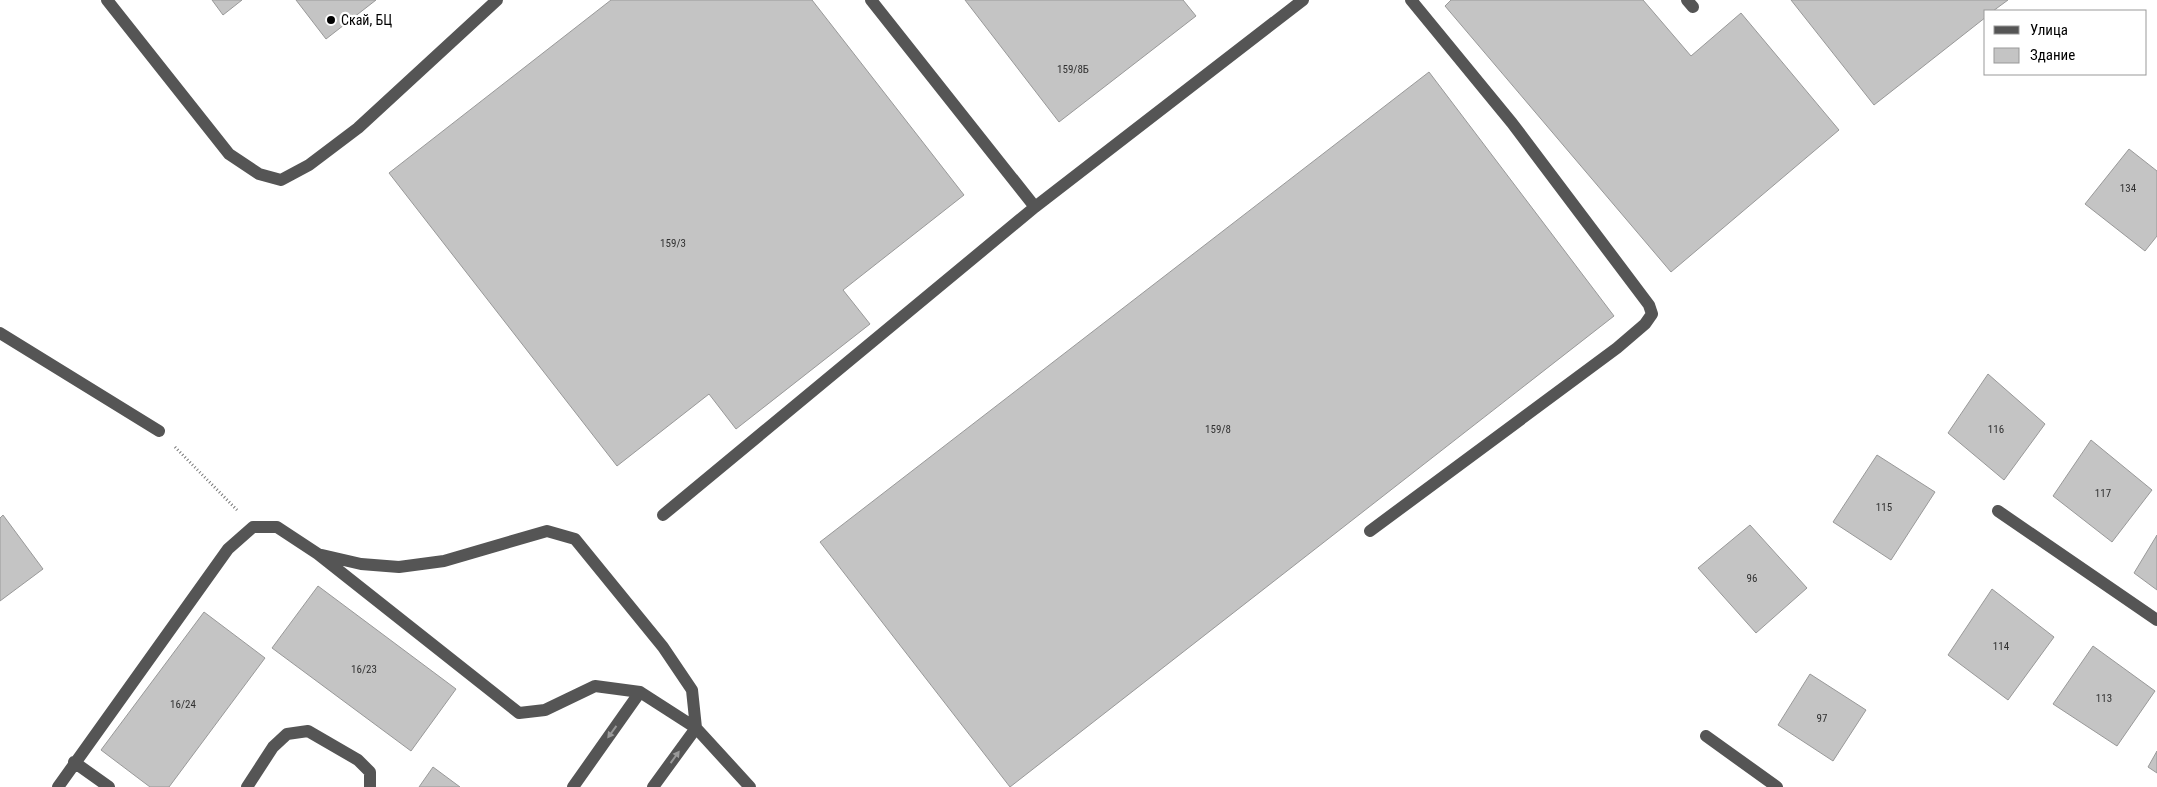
<svg xmlns="http://www.w3.org/2000/svg" width="2157" height="787" font-family="'Roboto Condensed',sans-serif">
  <rect width="100%" height="100%" fill="#fff"/>
  <!-- building -->
  <path fill="#c4c4c4" stroke="#999" d="M212,0h30l-19,15z
    M296,0h80l-50,39z
    M611,0h201l152,195 -121,95 27,34 -134,105 -27,-35 -92,72 -228,-293z
    M965,0h218l13,16 -137,106z
    M1451,0h192l48,56 50,-43 98,117 -168,142 -226,-266z
    M1791,0h217l-15,11h-7v6l-112,88z
    M1429,72l185,244 -604,471 -190,-245z
    M2129,149l28,22v65l-12,15 -60,-47z
    M1988,374l57,50 -41,56 -56,-47z
    M2091,440l61,50 -40,52 -59,-46z
    M1877,455l58,37 -44,68 -58,-38z
    M3,515l40,54 -43,32v-83z
    M1750,525l57,63 -51,45 -58,-65z
    M2157,535v55l-23,-17z
    M318,586l138,103 -45,62 -139,-103z
    M1992,589l62,48 -46,63 -60,-45z
    M204,612l61,46 -96,129h-19l-49,-37z
    M2093,646l62,45 -38,55 -64,-42z
    M1810,674l56,36 -33,51 -55,-36z
    M2157,751v22l-9,-6z
    M433,767l27,20h-41z"/>
  <g fill="none" stroke-linecap="round" stroke-linejoin="round">
    <!-- path -->
    <path stroke="#777" stroke-width="3" stroke-dasharray="1 2.5" stroke-linecap="butt" d="M175,447l62,63"/>
    <!-- minor -->
    <path stroke="#555" stroke-width="12" d="M107,0l122,154 30,20 22,6 28,-15 49,-37 139,-128
      M871,0l164,207
      M1687,0l6,7
      M0,333l159,98
      M1998,511l159,109
      M663,515l372,-308 268,-207
      M1370,531l247,-183 28,-24 7,-10 -3,-9 -137,-182 -101,-123
      M322,555l39,9 38,3 45,-6 103,-30 28,8 88,108 29,43 4,38 -43,59
      M1706,736l71,51
      M74,762l35,25
      M58,787l170,-238 25,-22h24l41,27 201,159 26,-3 50,-24 45,6 56,36 54,59
      M247,787l26,-40 14,-13 21,-3 50,29 12,12v15
      M573,787l67,-95"/>
  </g>
  <!-- one-way arrows -->
  <defs><path id="oneway-solid" d="M-6-.8H1V-3.2L6.5 0L1 3.2V.8H-6Z" transform="scale(1.25)"/></defs>
  <g fill="#999">
    <use href="#oneway-solid" transform="translate(612 732) rotate(126)"/>
    <use href="#oneway-solid" transform="translate(675 757) rotate(-54)"/>
  </g>
  <!-- markers -->
  <circle fill="#000" stroke="#fff" stroke-width="2" cx="331" cy="20" r="5"/>
  <g text-anchor="middle" dominant-baseline="central" stroke-width="4.5" stroke-linejoin="round" paint-order="stroke">
    <!-- number labels -->
    <g font-size="11" fill="#313131">
      <text x="1073" y="69">159/8Б</text>
      <text x="2128" y="188">134</text>
      <text x="673" y="243">159/3</text>
      <text x="1218" y="429">159/8</text>
      <text x="1996" y="429">116</text>
      <text x="2103" y="493">117</text>
      <text x="1884" y="507">115</text>
      <text x="1752" y="578">96</text>
      <text x="2001" y="646">114</text>
      <text x="364" y="669">16/23</text>
      <text x="2104" y="698">113</text>
      <text x="183" y="704">16/24</text>
      <text x="1822" y="718">97</text>
    </g>
    <!-- poi labels -->
    <g font-size="14" fill="#000" stroke="#fff" text-anchor="start">
      <text x="341" y="20">Скай, БЦ</text>
    </g>
  </g>
  <!-- legend -->
  <rect x="1984" y="10" width="162" height="65" fill="#ffffff" stroke="#999999"/>
  <rect x="1994" y="26" width="25" height="8" fill="#555555" stroke="#999999"/>
  <text x="2030" y="35" font-size="15" fill="#000000">Улица</text>
  <rect x="1994" y="48" width="25" height="15" fill="#c4c4c4" stroke="#999999"/>
  <text x="2030" y="60" font-size="15" fill="#000000">Здание</text>
</svg>
